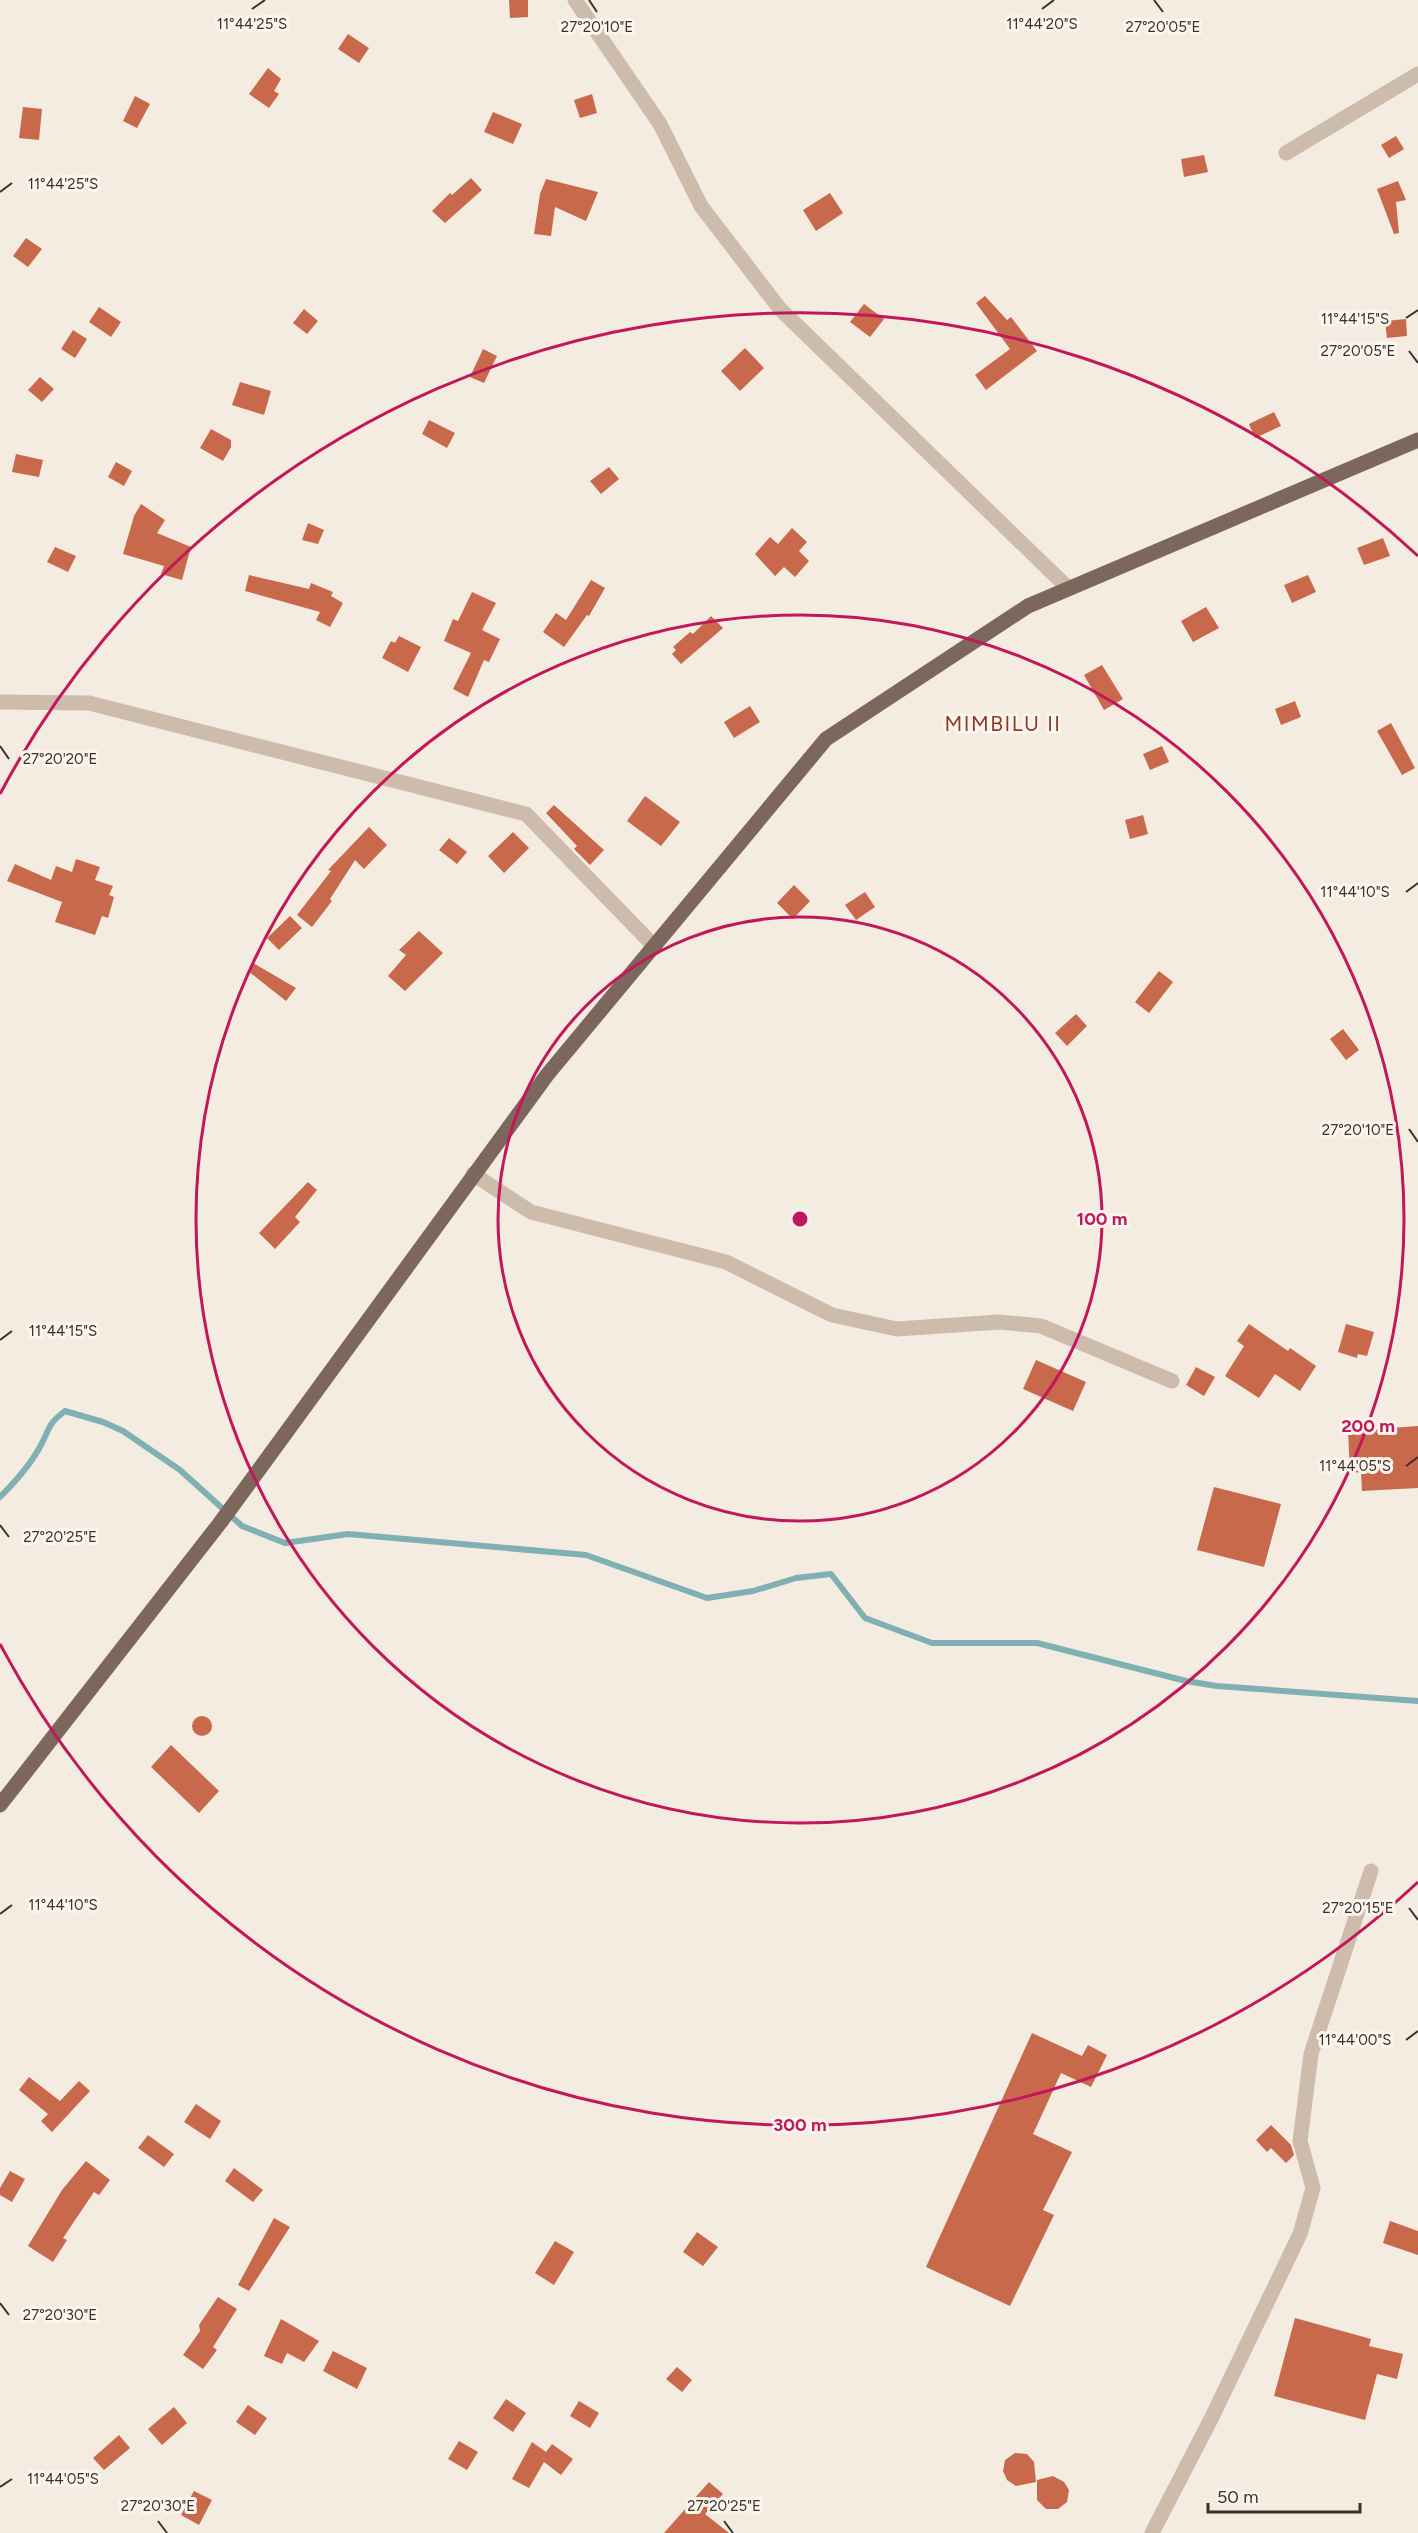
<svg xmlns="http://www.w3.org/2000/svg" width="1418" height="2533" font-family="Figtree,sans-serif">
  <rect width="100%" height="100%" fill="#f4ebe1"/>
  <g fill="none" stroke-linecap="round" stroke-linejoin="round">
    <!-- stream -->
    <path stroke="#7fb0b2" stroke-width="6" d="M0,1497c15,-15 31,-33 41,-52 10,-19 6,-20 24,-34l38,11 20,9 57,39 62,56 43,17 63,-9 238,21 121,43 46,-7 43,-13 35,-4 34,44 67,25h105l149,38 31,5 201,15"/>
  </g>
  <!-- building -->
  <path fill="#c8694b" d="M509,0h19v17l-18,1z
    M348,34l21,14 -10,15 -21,-14z
    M268,68l13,11 -7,12 5,3 -10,14 -20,-14z
    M592,94l5,19 -17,5 -6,-18z
    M135,96l15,8 -13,24 -14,-7z
    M23,107l19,2 -3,31 -20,-2z
    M493,112l29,12 -9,20 -29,-12z
    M1396,136l8,13 -15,9 -8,-13z
    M1204,155l4,17 -24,5 -3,-18z
    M471,178l11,12 -37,33 -13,-12 18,-18 2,2z
    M546,179l52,13 -12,29 -31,-14 -4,29 -17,-2 6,-40z
    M1398,181l8,19 -10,2 3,31 -5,1 -17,-45z
    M830,193l13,20 -27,18 -13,-21z
    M26,238l16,11 -14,18 -15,-11z
    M985,296l22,24 4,-3 26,34 -51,39 -11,-15 35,-26 -34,-46z
    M864,304l20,15 -14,18 -20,-15z
    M99,307l22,15 -10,15 -22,-15z
    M304,309l14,12 -11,13 -14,-11z
    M1406,319l1,17 -20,2 -2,-17z
    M73,330l14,9 -12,19 -14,-9z
    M745,348l19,20 -24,23 -19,-20z
    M483,349l14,7 -13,27 -14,-6z
    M40,377l14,12 -12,13 -14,-12z
    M240,382l31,9 -7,24 -32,-10z
    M1274,412l7,14 -26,12 -6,-14z
    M429,420l26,13 -8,15 -25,-14z
    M211,429l20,11v7l-8,14 -23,-13z
    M16,454l27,6 -4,17 -27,-5z
    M116,462l16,9 -8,15 -16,-9z
    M609,467l10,12 -18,15 -11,-13z
    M141,504l24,16 -8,13 34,14 -9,33 -21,-6 3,-8 -41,-12 11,-38z
    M308,523l16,7 -6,14 -16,-4z
    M792,528l15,14 -8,9 10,10 -14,16 -11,-10 -9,9 -20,-22 15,-17 8,7z
    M1383,538l7,18 -26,9 -7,-17z
    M55,547l21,9 -8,16 -21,-10z
    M249,575l60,14 2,-6 22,9 -2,4 12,7 -13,24 -14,-7 4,-8 -75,-21z
    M1308,575l8,17 -24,11 -8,-18z
    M591,580l14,8 -16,28 -2,-1 -23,32 -21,-15 13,-19 10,7z
    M472,592l24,11 -14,27 18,9 -11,23 -5,-2 -16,37 -15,-8 18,-36 -27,-12 9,-22 5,2z
    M1206,607l13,21 -26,14 -12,-21z
    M711,616l12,12 -42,36 -9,-10 4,-4 -3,-3 17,-15 3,2z
    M399,636l22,11 -13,25 -26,-14 9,-17 4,2z
    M1102,665l21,34 -19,11 -20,-35z
    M1295,701l6,16 -20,8 -6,-16z
    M750,706l10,16 -26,16 -10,-16z
    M1391,723l24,45 -13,7 -25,-44z
    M1162,746l7,16 -19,8 -7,-16z
    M645,796l35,26 -19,24 -34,-25z
    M554,805l50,45 -14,15 -16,-16 3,-3 -31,-33z
    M1143,815l5,19 -18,5 -5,-19z
    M369,827l18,18 -23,24 -9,-9 -25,39 2,2 -20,26 -15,-12 34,-44 -3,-1z
    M513,832l16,16 -25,25 -16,-17z
    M449,838l18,14 -10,12 -18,-14z
    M76,859l24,8 -5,13 18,6 -4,9 5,2 -6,21 -6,-2 -7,19 -40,-13 7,-20 -55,-21 8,-17 36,16 5,-14 16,6z
    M794,885l16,16 -17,18 -16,-16z
    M865,892l10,15 -19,13 -11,-15z
    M290,916l12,12 -23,22 -12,-12z
    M419,931l24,22 -38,38 -17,-15 18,-21 -7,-5z
    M253,963l43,25 -10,13 -38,-30z
    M1159,971l14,11 -24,31 -14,-11z
    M1076,1014l11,12 -20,20 -12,-13z
    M1343,1029l16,21 -13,10 -16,-21z
    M308,1182l9,8 -22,27 5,5 -25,27 -16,-16z
    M1249,1324l39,27 2,-3 26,18 -16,25 -25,-17 -16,24 -34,-22 19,-30 -7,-5z
    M1346,1324l28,8 -7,24 -9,-2 -1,4 -19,-6z
    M1036,1360l50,22 -13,29 -50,-22z
    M1196,1367l19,10 -11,19 -18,-11z
    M1418,1426v62l-56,3 -1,-19 -11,1 -2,-42z
    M1214,1487l67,17 -17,63 -67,-17z
    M192 1726a10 10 0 1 1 20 0a10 10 0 1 1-20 0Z
    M171,1745l48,46 -20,22 -48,-46z
    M1032,2033l50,23 6,-11 19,10 -16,32 -30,-14 -28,61 39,18 -29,58 11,5 -44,91 -84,-39z
    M29,2077l31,24 19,-20 11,10 -38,41 -11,-11 7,-7 -29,-24z
    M196,2104l25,17 -11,18 -26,-17z
    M1271,2125l20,20 3,10 -8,8 -15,-15 -4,4 -11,-12z
    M148,2135l26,19 -10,13 -26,-19z
    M86,2161l24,19 -11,15 -5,-3 -31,46 4,2 -14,22 -25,-16 34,-56z
    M234,2168l29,22 -10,12 -28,-21z
    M10,2171l15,8 -13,23 -12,-7v-7z
    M274,2218l16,9 -41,64 -11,-6z
    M1390,2221l28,10v24l-35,-12z
    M697,2232l21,15 -15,19 -20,-14z
    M555,2241l19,11 -20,33 -19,-12z
    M218,2297l19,12 -24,38 4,3 -14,19 -20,-14 17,-24 -1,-6z
    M1295,2318l76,21 -2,7 34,8 -6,25 -20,-5 -12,46 -91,-24z
    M281,2319l38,22 -15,21 -17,-9 -5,11 -18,-8z
    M333,2351l34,17 -10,21 -34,-18z
    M677,2367l15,13 -10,12 -16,-13z
    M506,2399l20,14 -13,19 -20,-14z
    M579,2401l20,12 -9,15 -20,-12z
    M248,2405l19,13 -12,17 -19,-13z
    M174,2407l13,16 -25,22 -14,-16z
    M119,2435l11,13 -26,22 -11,-12z
    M459,2441l19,11 -11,18 -19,-11z
    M532,2442l14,10 6,-8 21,15 -12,16 -17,-13 -15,26 -17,-9z
    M1015,2453l12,1 7,8 2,20 -20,4 -9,-6 -4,-9 2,-11z
    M1053,2476l11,6 5,8 -2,12 -9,7h-12l-9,-9v-20z
    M709,2482l14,12 -18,20 24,19h-65z
    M194,2491l18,9 -13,25 -18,-10z"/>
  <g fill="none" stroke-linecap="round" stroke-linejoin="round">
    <!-- minor -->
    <path stroke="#cdbbac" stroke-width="15" d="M575,0l85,124 41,82 79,103 288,279
      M1286,153l132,-79
      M0,702l89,1 437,111 128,132
      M473,1174l58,38 195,50 106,53 65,14 102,-7 42,4 131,55
      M1152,2533l60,-116 88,-183 13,-46 -13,-47 11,-87 60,-183"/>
    <!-- major -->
    <path stroke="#7d675c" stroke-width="15" d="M0,1805l220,-282 327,-448 279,-336 202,-133 390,-166"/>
  </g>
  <!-- ticks -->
  <path fill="none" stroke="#3b302b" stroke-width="2" d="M589,0l8,12M1154,0l9,12M252,9l13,-9M1042,9l12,-9M0,192l12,-9M1406,318l12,-8M1409,351l9,12M0,746l9,13M1406,892l12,-9M1409,1129l9,13M0,1340l12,-9M1406,1466l12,-9M0,1525l9,12M1409,1908l9,12M0,1914l12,-9M1406,2040l12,-9M0,2303l9,12M0,2487l12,-8M158,2521l9,12M724,2521l9,12"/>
  <!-- distance rings -->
  <g fill="none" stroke="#c2185b" stroke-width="3">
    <circle cx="800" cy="1219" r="302"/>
    <circle cx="800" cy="1219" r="604"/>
    <path d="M1418 1882A906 906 0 0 1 0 1644M0 794A906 906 0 0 1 1418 556"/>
  </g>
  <g text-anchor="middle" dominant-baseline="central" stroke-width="6" stroke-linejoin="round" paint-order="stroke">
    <!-- quarter labels -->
    <g font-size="21" letter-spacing="1.5" fill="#8c3b22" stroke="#fbf5ee">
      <text x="1003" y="723">MIMBILU II</text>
    </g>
  </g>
  <g font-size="15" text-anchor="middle" fill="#3b302b" stroke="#fbf5ee" stroke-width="6" stroke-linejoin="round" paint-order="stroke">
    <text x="252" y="29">11°44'25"S</text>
    <text x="1042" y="29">11°44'20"S</text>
    <text x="597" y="32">27°20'10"E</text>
    <text x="1163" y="32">27°20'05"E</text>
    <text x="63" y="189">11°44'25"S</text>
    <text x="1355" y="324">11°44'15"S</text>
    <text x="1358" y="356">27°20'05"E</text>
    <text x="60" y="764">27°20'20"E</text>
    <text x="1355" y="897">11°44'10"S</text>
    <text x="1358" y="1135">27°20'10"E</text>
    <text x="63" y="1336">11°44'15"S</text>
    <text x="1355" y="1471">11°44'05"S</text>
    <text x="60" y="1542">27°20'25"E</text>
    <text x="63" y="1910">11°44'10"S</text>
    <text x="1358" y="1913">27°20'15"E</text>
    <text x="1355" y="2045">11°44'00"S</text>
    <text x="60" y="2320">27°20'30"E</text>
    <text x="63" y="2484">11°44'05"S</text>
    <text x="158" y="2511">27°20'30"E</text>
    <text x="724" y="2511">27°20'25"E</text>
  </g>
  <circle cx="800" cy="1219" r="9" fill="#c2185b" stroke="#fbf5ee" stroke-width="3"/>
  <g font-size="18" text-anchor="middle" font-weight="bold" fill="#c2185b" stroke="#fbf5ee" stroke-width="6" stroke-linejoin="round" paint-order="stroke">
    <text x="1102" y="1225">100 m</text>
    <text x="1368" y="1432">200 m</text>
    <text x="800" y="2131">300 m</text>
  </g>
  <!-- scale -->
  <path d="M1208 2503v9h152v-9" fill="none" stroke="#3b302b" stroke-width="3"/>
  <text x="1217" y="2503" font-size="18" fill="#3b302b" stroke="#fbf5ee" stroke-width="4.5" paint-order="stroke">50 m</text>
</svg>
